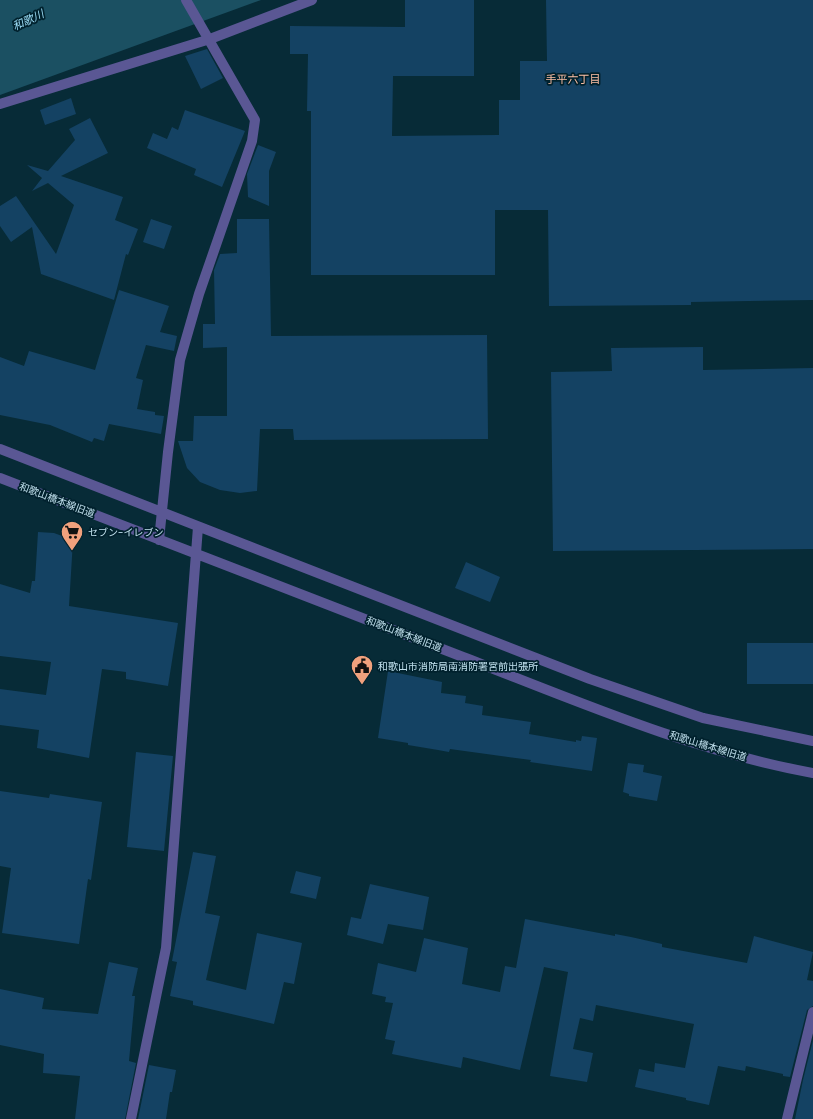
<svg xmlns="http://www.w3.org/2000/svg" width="813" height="1119" font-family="Poppins,'Noto Sans JP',sans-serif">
  <rect width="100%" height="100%" fill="#072b37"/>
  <!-- water -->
  <path fill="#1b5062" d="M0,0h261l-261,95z"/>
  <!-- building -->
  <path fill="#144263" d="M405,0h69v76h-81l-1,60 107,-1v-35h21v-39h27l-1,-61h267v300l-122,2v3l-142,1 -1,-96h-53v65h-184v-164h-4l1,-57h-18v-28l115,1z
    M207,49l16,29 -22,11 -16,-33z
    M71,98l5,16 -31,11 -5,-15z
    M185,110l60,21 -23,56 -28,-12 2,-6 -49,-21 6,-15 14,6 5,-12 6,3z
    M90,118l18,35 -47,23 62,21 -8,23 23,9 -10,26 -2,-1 -12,46 -73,-26 -9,-47 -21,15 -11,-16v-20l16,-10 40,58 18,-49 -26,-22 -16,8 10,-13 -15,-13 21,6 27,-31 -6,-11z
    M258,145l18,7 -7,19v35l-21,-9 -1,-23z
    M151,219l21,7 -8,23 -21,-7z
    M237,219h32l2,117 216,-1 1,104 -194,1 -1,-11h-33l-3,62 -17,2 -20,-3 -20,-8 -13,-14 -9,-27h15l1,-25h33v-69l-24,1v-24h12l-1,-54 6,-16 17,-1z
    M119,290l50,16 -9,26 17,4 -3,15 -28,-6 -10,33 7,2 -6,29 18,3v3l9,1 -3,18 -52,-10 -5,17 -10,-3 -2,4 -42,-17 -50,-10v-58l24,9 5,-15 66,19z
    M703,347v23l110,-2v181l-260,2 -2,-179 61,-1 -1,-23z
    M38,532l16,1 19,7 -4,66 109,17 -10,63 -42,-7v-7l-24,-3 -13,89 -52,-10 2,-18 -39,-5v-36l46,6 5,-33 -51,-6v-72l30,9 2,-12h3z
    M466,562l34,15 -10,25 -35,-14z
    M747,643h66v41h-66z
    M388,671l54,11 -1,11 25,3 -1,7 18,3 -1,9 49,7 -2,12 47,8v-2l5,1 1,-5 15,2 -5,33 -62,-9 1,-2 -81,-11 -1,3 -11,-2 -30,-5v-2l-30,-5z
    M136,752l37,4 -9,95 -37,-4z
    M628,763l16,2 -1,7 19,4 -5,25 -28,-5v-2l-6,-2z
    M0,791l49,7 1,-4 52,8 -11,78 -3,-1 -9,65 -77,-11 9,-65 -11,-2z
    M193,852l23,4 -11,57 15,3 -14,64 40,10 11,-57 45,10 -8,41 -10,-2 -10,42 -81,-19v-4l-23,-5 7,-34 -5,-1z
    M296,871l25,6 -5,22 -26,-6z
    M370,884l59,13 -6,33 -35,-6 -5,20 -36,-9 4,-18 10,2z
    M525,919l90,17v-2l16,3 31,7v3l85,16 7,-27 59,16 -6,28 6,1v25l-6,4 -17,67 -7,-1v-2l-37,-8 -1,5 -27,-5 -9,39 -23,-5v-2l-51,-11 4,-18 15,3 1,-9 30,5 9,-44 -98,-19 -3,16 -13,-3 -7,31 20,4 -6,29 -37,-6 18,-104 -24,-5 -24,103 -57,-13 -2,11 -69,-14 3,-13 -10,-2 8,-36 -8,-1 1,-5 -14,-3 6,-31 38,9 8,-34 44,10 -6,36 38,8 5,-26 11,2z
    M109,962l29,6 -6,28h3l-6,65 7,2 -11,56h-50l5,-43 -37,-3 1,-19 -44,-9v-56l44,9 -2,11 56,5z
    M813,1040v79h-18l8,-39z
    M149,1065l27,5 -4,22h-2l-4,27h-28z"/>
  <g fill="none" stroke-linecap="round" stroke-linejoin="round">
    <!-- minor -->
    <path stroke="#5a5794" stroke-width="10" d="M0,104l210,-65 102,-39
      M0,449l590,230 113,39 110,23
      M0,478c154,60 308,120 463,179 114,44 229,94 350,116
      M159,540l9,-88 12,-92 19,-66 53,-153 3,-21 -69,-120
      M131,1119l35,-171 32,-421
      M787,1119l26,-107"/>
  </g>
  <!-- icons -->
  <defs>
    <g id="supermarket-pin" transform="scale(1.15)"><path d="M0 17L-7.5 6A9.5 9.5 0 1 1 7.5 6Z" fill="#f1a17d" stroke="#00212d"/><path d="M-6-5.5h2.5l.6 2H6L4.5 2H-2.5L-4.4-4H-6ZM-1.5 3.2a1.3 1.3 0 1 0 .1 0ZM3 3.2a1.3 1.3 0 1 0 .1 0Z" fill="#111"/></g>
    <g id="civic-pin" transform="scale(1.15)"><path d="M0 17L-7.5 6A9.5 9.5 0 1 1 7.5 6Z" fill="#f1a17d" stroke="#00212d"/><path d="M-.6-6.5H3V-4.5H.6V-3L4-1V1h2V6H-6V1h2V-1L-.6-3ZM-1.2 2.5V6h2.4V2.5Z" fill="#111"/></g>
  </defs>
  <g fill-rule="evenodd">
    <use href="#supermarket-pin" x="72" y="532"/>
    <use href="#civic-pin" x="362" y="666"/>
  </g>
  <g text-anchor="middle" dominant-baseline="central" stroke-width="3.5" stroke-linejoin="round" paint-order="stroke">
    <!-- street labels -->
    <g font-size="10" fill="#c0e0ed" stroke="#00212d">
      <text transform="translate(57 500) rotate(21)">和歌山橋本線旧道</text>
      <text transform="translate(404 634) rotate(21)">和歌山橋本線旧道</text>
      <text transform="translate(708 746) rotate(17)">和歌山橋本線旧道</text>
    </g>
    <!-- poi labels -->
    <g font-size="10" fill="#c0e0ed" stroke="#00212d" text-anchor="start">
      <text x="88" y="532">セブン-イレブン</text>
      <text x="378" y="666">和歌山市消防局南消防署宮前出張所</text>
    </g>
    <!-- water labels -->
    <g font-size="11" font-style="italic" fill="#9bdcf5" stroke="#00212d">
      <text transform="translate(28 20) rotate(-25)">和歌川</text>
    </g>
    <!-- neighbourhood labels -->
    <g font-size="11" fill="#fec0a6" stroke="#00212d">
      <text x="573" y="79">手平六丁目</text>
    </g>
  </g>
</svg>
